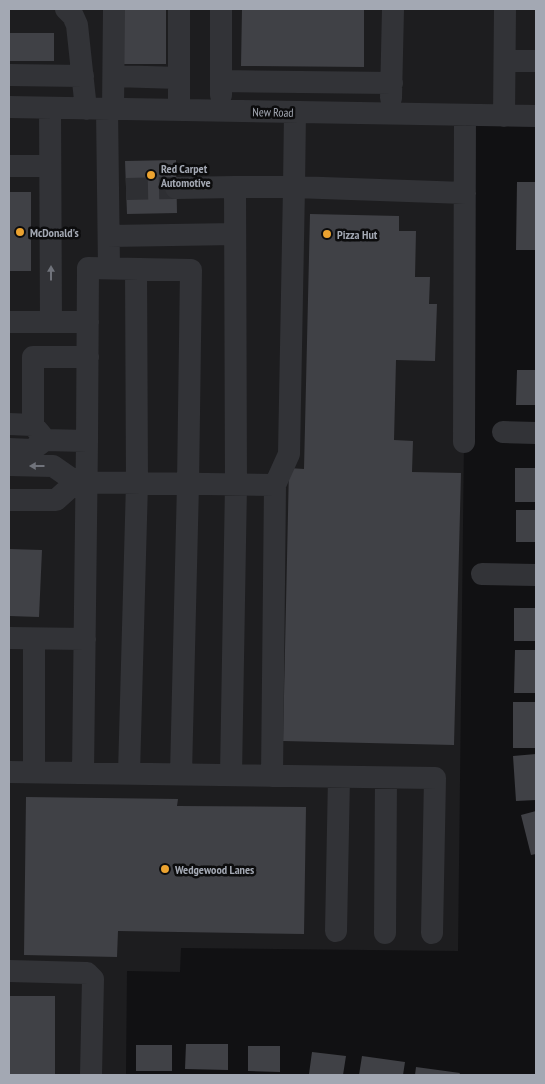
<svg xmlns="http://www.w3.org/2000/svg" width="545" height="1084" font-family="'PT Sans Narrow',sans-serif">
  <rect width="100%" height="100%" fill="#111113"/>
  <!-- built -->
  <path fill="#1d1d1f" d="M9,9h527v107l-70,-1 -2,327 -6,509 -277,-3 -1,24 -53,-1 -1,104h-117z"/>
  <!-- building -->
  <path fill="#404146" d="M122,9h44v55h-44z
    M242,9h122v58l-123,-1z
    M9,33h45v28h-45z
    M176,160l1,53 -50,1 -2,-53z
    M517,182h19v68h-20z
    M9,192h22v79h-22z
    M310,214l89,2v15h17l-1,46h15l-1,27h8l-2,57 -39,-1 -2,80 19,1 -1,31 49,1 -7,272 -171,-4 6,-273 15,1z
    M517,370h19v35h-20z
    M515,468h21v34h-21z
    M516,510h20v32h-20z
    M9,549l33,1 -3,67 -30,-1z
    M514,608h22v33h-22z
    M515,650h21v43h-22z
    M513,702h23v46h-23z
    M536,754v46l-20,1 -3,-45z
    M26,797l152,2 -1,7 129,1 -2,127 -186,-3 -1,26 -93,-2z
    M536,811v43l-5,1 -10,-40z
    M9,996h46v79h-46z
    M186,1044h42v26l-43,-1z
    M136,1045h36v26h-36z
    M248,1046h32v26l-32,-1z
    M312,1052l34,4 -3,19 -34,-1z
    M362,1056l43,6 -2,13h-44z
    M416,1067l44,6 -1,2h-44z"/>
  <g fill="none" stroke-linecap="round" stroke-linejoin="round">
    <!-- minor-tunnel -->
    <path stroke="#2e2f33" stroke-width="22" stroke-dasharray="22 11" stroke-linecap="butt" d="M126,189l50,-1"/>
    <!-- minor -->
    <path stroke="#323337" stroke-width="22" d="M66,9l7,7 4,9 9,84
      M179,9v101
      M505,61h31
      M9,75l74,1
      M114,76l65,2
      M221,81l171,2
      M221,95v-86
      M391,98l2,-89
      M9,107l527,9
      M50,108l1,214
      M107,109l2,159
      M113,109l1,-100
      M295,112l-1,75 171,6
      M504,116l1,-107
      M9,166h41
      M176,188l59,-1
      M109,236l126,-2
      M9,322h79
      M9,424l24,1 10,12
      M33,425v-68h55
      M503,432l33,1
      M464,442l1,-327
      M9,449l23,1 13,-10 42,1 1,-173 103,2 -3,214 -7,290
      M9,465l44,1 23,16 -20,18h-47
      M76,482l199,3
      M482,574l54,1
      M9,638l76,1
      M34,639v133
      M9,772l426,6 -3,155
      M83,773l4,-332
      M129,773l8,-290 -1,-214
      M231,775l5,-290 -1,-298h59l-5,267 -14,31 -3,291
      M336,931l3,-154
      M385,933l1,-155
      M9,971l78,2 6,6 -2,96"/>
  </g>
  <!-- one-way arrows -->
  <defs><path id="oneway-solid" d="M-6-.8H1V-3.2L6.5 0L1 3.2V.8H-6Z" transform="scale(1.25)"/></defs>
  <g fill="#70737b">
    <use href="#oneway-solid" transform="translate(51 273) rotate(-90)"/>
    <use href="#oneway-solid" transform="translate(37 466) rotate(-180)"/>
  </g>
  <!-- markers -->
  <g fill="#eca330" stroke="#0c0c0d" stroke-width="2">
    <circle cx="151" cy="175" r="5"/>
    <circle cx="20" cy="232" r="5"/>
    <circle cx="327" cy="234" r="5"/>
    <circle cx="165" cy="869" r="5"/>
  </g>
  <g text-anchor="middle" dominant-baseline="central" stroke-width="5" stroke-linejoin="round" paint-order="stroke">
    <!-- street labels -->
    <g font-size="12" fill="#a3a8b3" stroke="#0c0c0d">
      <text transform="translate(273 112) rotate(1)">New Road</text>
    </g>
    <!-- poi labels -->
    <g font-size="12" font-weight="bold" fill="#a3a8b3" stroke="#0c0c0d" text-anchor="start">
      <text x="161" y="168">Red Carpet<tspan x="161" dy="14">Automotive</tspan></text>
      <text x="30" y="232">McDonald's</text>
      <text x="337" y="234">Pizza Hut</text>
      <text x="175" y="869">Wedgewood Lanes</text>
    </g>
  </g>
  <!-- border -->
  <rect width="545" height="1084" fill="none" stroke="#a3a8b3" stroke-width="20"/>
</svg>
